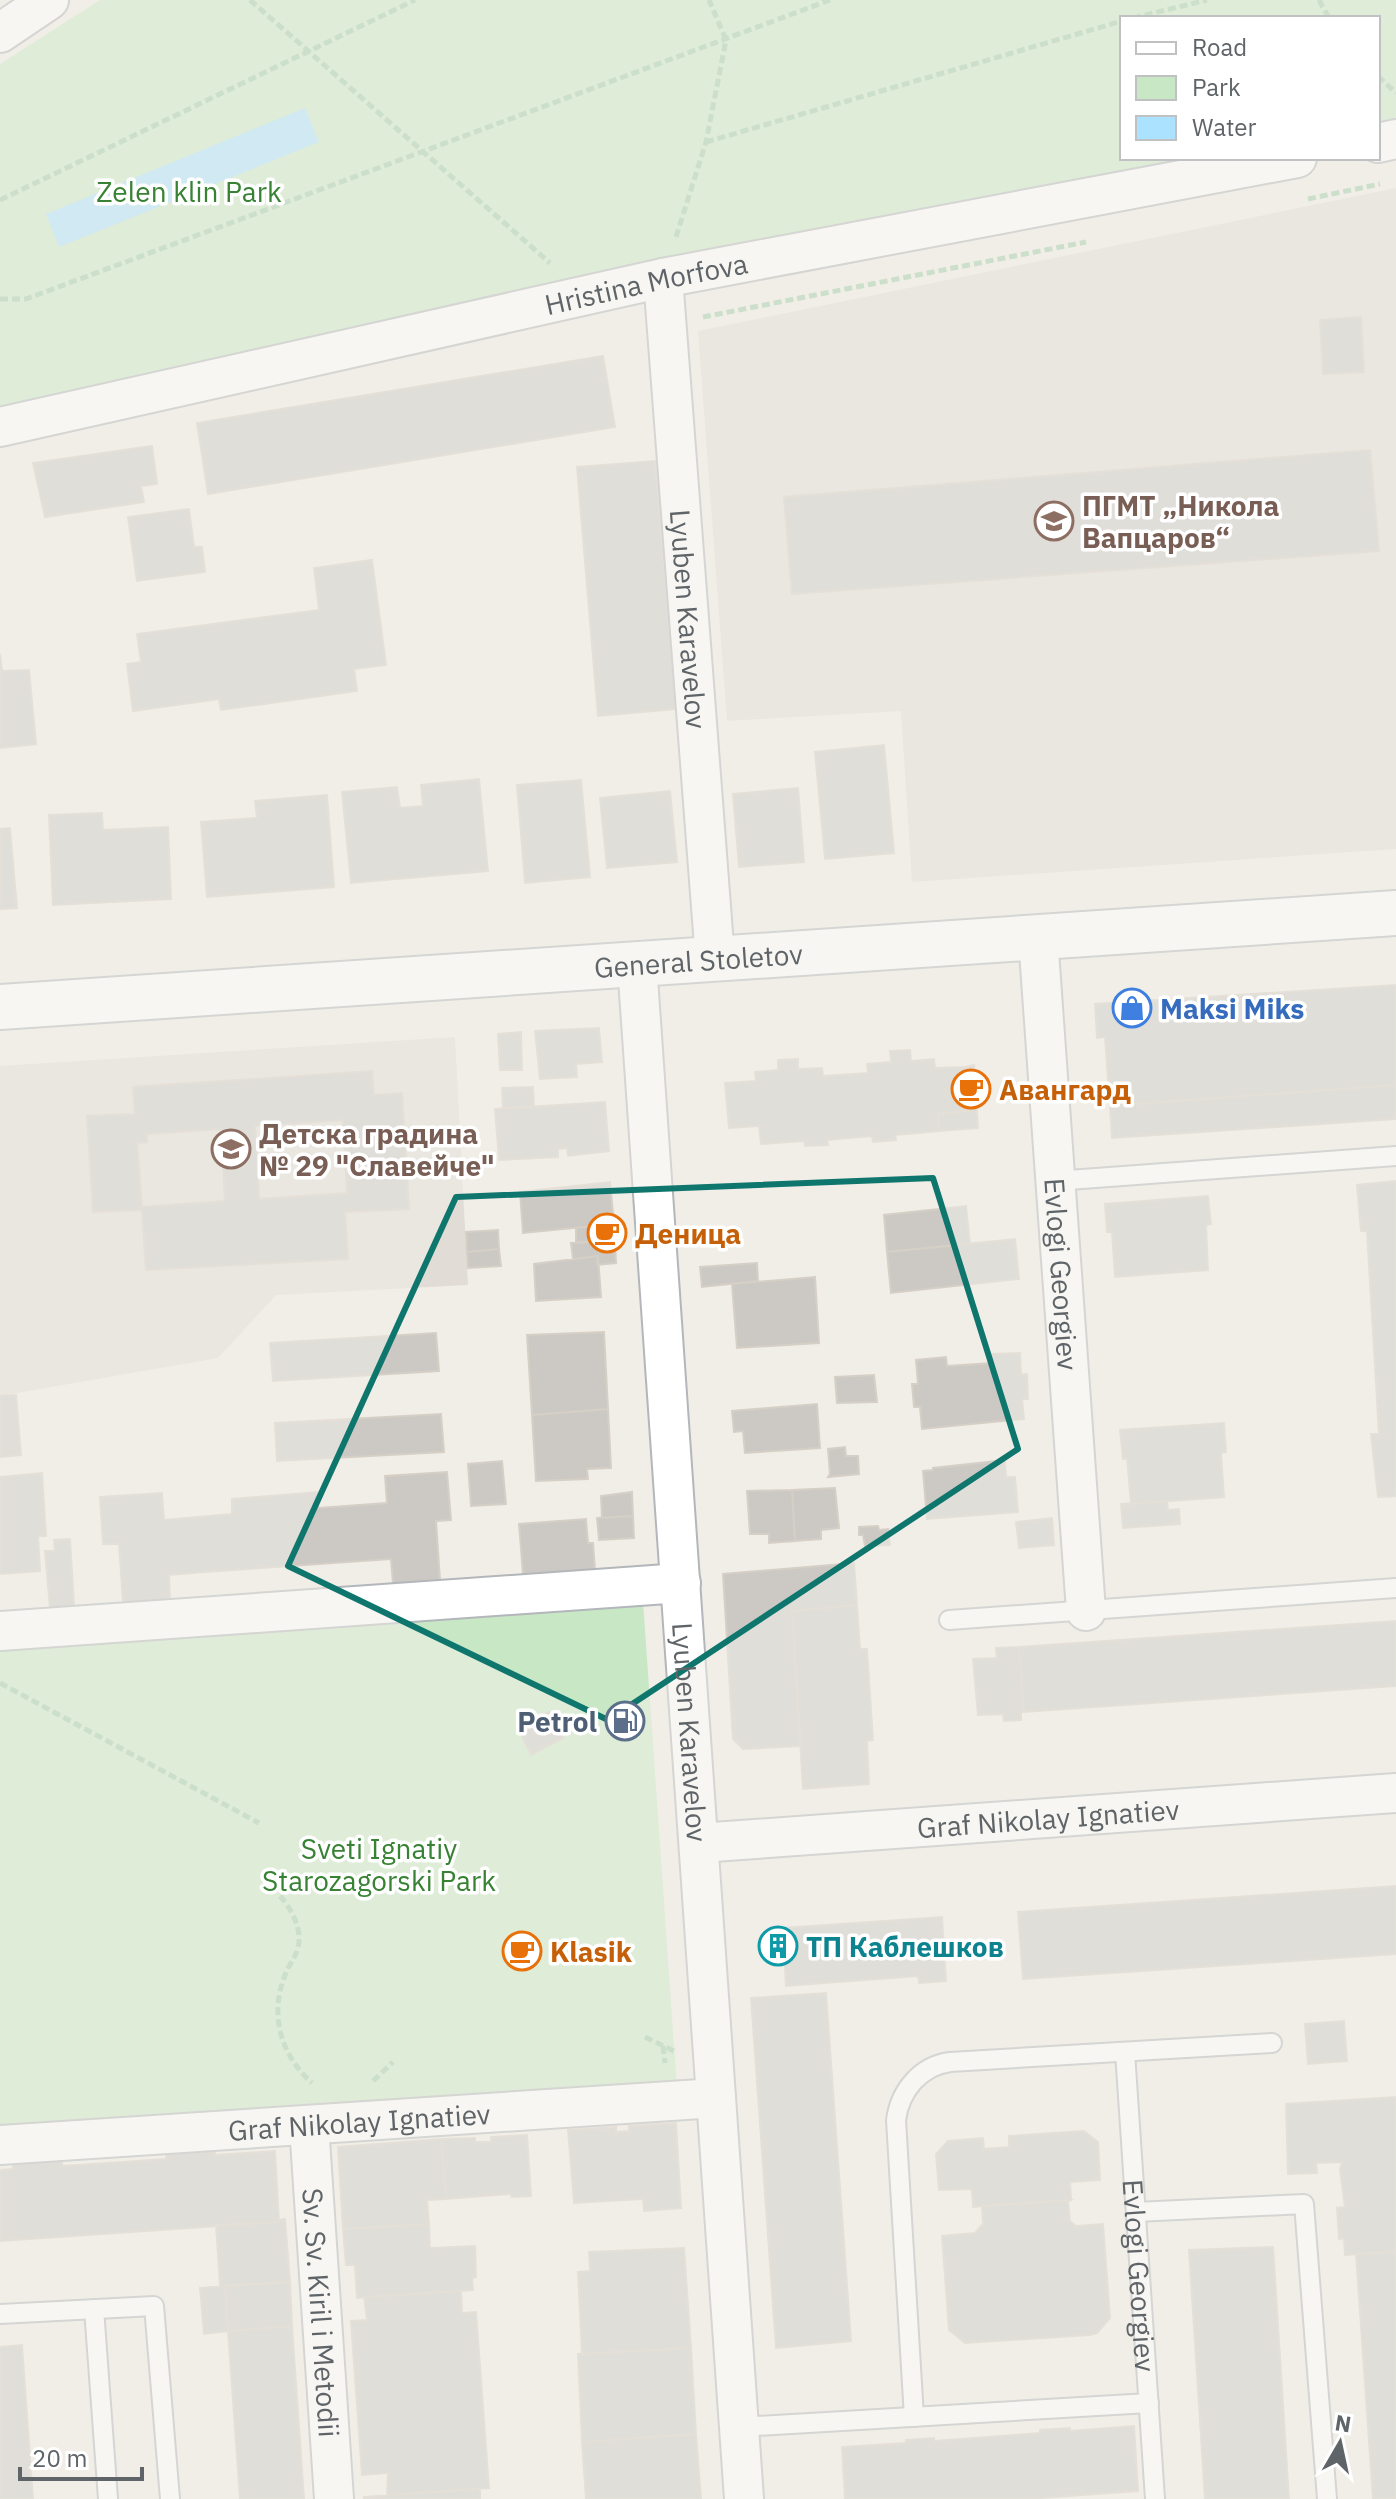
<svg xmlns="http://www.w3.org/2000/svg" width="1396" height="2499" font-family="'IBM Plex Sans',sans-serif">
  <rect width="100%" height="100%" fill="#f1eee8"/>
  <!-- education -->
  <path fill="#e1ddd6" d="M1396,188v661l-484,33 -11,-171 -174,10 -29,-390z
    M455,1037l13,248 -192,10 -58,63 -218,38v-330z"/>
  <!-- green -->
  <path fill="#c8e8c5" d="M100,0h1296v136l-18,4v-122h-256v140h166l-1288,264v-358z
    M643,1601l34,488 -677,46v-491z"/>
  <!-- water -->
  <path fill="#aae2ff" d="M305,108l14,34 -260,105 -13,-33z"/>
  <!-- building -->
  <path fill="#ccc9c5" stroke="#d6cfc6" stroke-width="2" fill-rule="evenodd" d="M1361,317l3,55 -41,2 -3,-54z
    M603,356l12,71 -407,67 -11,-71z
    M152,446l5,38 -16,2 3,16 -99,15 -12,-54z
    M1370,450l9,101 -587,43 -8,-97z
    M655,461l21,248 -78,7 -21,-249z
    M189,509l5,38h8l3,25 -68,9 -9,-64z
    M372,560l14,105 -32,4 3,22 -136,19 -2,-11 -86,12 -6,-47 14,-2 -4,-28 182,-24 -5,-42z
    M0,654l2,17 27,-1 7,74 -36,4z
    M884,745l10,108 -69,6 -10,-107z
    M479,779l9,92 -137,12 -9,-91 55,-5 3,21 23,-2 -2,-21z
    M581,780l9,97 -65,6 -8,-98z
    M798,788l6,74 -65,5 -6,-73z
    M670,791l7,71 -70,6 -7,-70z
    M327,795l7,92 -127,10 -6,-75 56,-4 -2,-17z
    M102,813l1,17 65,-3 3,72 -118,6 -4,-90z
    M10,828l7,80 -17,1v-80z
    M1396,985v100l-286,21 -5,-69 -8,1 -2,-34z
    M599,1028l3,34 -26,2 1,13 -37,2 -5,-48z
    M521,1032l1,38h-22l-2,-36z
    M910,1050l1,11 23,-2 1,9 30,-1 3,44 -30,3 1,17 -44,4 1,5 -23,2 -1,-6 -45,4 1,5 -23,1 -1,-5 -43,3 -2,-18 -30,2 -4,-45 31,-2 -1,-9 23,-2v-10l20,-1v10l24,-1 1,8 45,-3 -1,-9 24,-2 -1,-11z
    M974,1065l4,63 -39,3 -1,-17 30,-3 -3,-44z
    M372,1071l2,24 28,-2 7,116 -64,3 3,47 -202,11 -4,-60 -49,2 -6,-96 48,-2 -2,-27zM343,1120l4,73 -88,6 -4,-73zM221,1129l4,72 -83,6 -5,-64 10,-1v-8z
    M1396,1085v34l-284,19 -2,-32z
    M533,1087l1,19 -31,2 -1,-20z
    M605,1102l4,49 -41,5 -1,-8 -9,1v8l-59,3 -4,-51z
    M1396,1181v315l-18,1 -7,-63h8l-12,-203h-6l-4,-46z
    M610,1182l4,42 -91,9 -3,-41z
    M1208,1196l3,28 -5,1 2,45 -93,7 -3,-45h-5l-2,-28z
    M966,1206l4,38 -83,8 -3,-37z
    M614,1224l1,17 -39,1v-14z
    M498,1230l1,19 -32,3 -1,-20z
    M1015,1239l4,40 -128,14 -4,-41z
    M615,1241l1,22 -19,2 1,-9 -25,3 -2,-16z
    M499,1249l2,17 -33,2 -1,-16z
    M598,1256l3,41 -65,4 -2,-37z
    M757,1263l1,18 -56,6 -2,-20z
    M815,1277l4,66 -82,5 -5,-64z
    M604,1332l4,77 -76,6 -5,-80z
    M436,1333l3,38 -166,10 -3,-38z
    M1020,1353l1,22 6,-1 1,25h-6l2,20 -102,10 -2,-22h-6l-2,-23h6l-2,-24 30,-3 1,9 44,-3 -1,-9z
    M874,1375l3,27 -40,1 -2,-26z
    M16,1395l5,60 -21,2v-61z
    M817,1404l3,44 -75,5 -2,-22 -9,1 -2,-21z
    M608,1409l3,59 -24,1 1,10 -52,2 -4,-66z
    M441,1414l3,38 -167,9 -2,-38z
    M1224,1423l2,29 -5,1 3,44 -93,7 -4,-46 -4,1 -3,-29z
    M845,1447l1,9h12l1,18 -31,3 2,-3 -2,-25z
    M1005,1460l1,17h9l3,35 -91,7 -4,-48 10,-1v-2z
    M502,1461l4,43 -35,2 -3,-42z
    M447,1472l4,48 -15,1 4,59 -47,4 -2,-25 -187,13 -35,3 1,25 -47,3 -4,-59h-16l-3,-47 62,-4 2,27 68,-6v-15l85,-7 1,16 69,-5 -2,-27z
    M42,1473l4,63h-8l2,35 -40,3v-97z
    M835,1488l4,40 -18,2v9l-26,2 -3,-51z
    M792,1490l3,51 -26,2v-9h-19l-3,-43z
    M632,1492l1,24 -31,2 -1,-22z
    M1167,1501l1,9 11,-1 1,15 -57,4 -2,-24z
    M633,1516l1,22 -35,2 -2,-22z
    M1052,1518l2,27 -35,3 -3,-26z
    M586,1519l2,24h5l2,27 -72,4 -4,-50z
    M878,1526l1,4 9,-1 2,16 -25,1 -2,-11h-4v-8z
    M70,1539l4,67 -24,2 -5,-57h10l-1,-11z
    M854,1563l3,42 -65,6 9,135 -58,3 -10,-10 -10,-165z
    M857,1605l3,44h7l6,91 -6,1 2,43 -66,5 -11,-178z
    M1396,1621v65l-372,26 -5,-65z
    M1019,1647l5,65h-3v8l-17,1 -1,-7 -25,1 -5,-56 24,-1 -1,-10z
    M549,1712l14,26 -32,17 -13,-27z
    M632,1712l3,15 -19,3 -2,-16z
    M1396,1886v68l-373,25 -5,-67z
    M942,1917l4,64 -27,2 -1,-7 -132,10 -3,-58z
    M783,1931l1,29h-10l-1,-28z
    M826,1993l25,348 -75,7 -25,-350z
    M1344,2021l3,40 -39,3 -3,-40z
    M1396,2097v155l-51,3 -1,-17 -5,1 -2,-31 8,-1 -5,-37 2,-8 -26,1 1,10 -29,1 -2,-70z
    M676,2123l5,85 -37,3 -1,-12 -69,4 -6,-73 48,-3v5l13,-1v-5z
    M1084,2131l14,11 2,38 -30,2 1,18 -98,7 -1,-18 -33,1 -3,-36 12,-13 35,-3 1,11 25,-2v-11z
    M527,2135l4,61 -19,1 -1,-3 -65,5 -5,-60 34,-1v4h16v-5z
    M441,2139l5,60 -19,1 2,24 -86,5 -5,-82z
    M215,2151v4l60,-4 4,71 -279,19v-71l13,-1v-5l49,-3v5l104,-7v-5z
    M1071,2200l-3,2 2,19 6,5 27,-2 7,94 -13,15 -7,2 -125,8 -16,-13 -7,-94 33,-3 8,-9 -1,-18z
    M285,2219l5,63 -70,4 -4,-61 63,-3v-2z
    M429,2224l1,24 45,-2 1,31 -4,1 1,12 -116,8 -2,-33h-9l-3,-36z
    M1273,2247l16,252h-84l-16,-249z
    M684,2248l7,100 -109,6 -4,-82 12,-1 -1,-19z
    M1396,2252v247h-23l-17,-245z
    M290,2282l2,44 -64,5 -3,-45z
    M225,2286l3,45 -24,3 -4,-46z
    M461,2291l1,22 14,-1 13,176 -102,7 1,-22 -26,2 -11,-154 16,-1 -3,-23z
    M292,2326l12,173h-64l-12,-168z
    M22,2345l11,154h-33v-152z
    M691,2348l5,86 -114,8 -4,-88z
    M1134,2426l4,65 -111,8h-182l-3,-52 64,-4v-3l28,-2v3l106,-8v-3l30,-2v3z
    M696,2434l5,65h-115l-4,-57z
    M480,2489v10h-116v-2z"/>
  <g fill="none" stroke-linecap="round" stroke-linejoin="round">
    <!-- lane casing -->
    <g stroke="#b3b6ba" stroke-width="22">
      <g id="lane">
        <path d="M1055,1181l341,-25"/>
        <path d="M949,1620l447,-32"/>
        <path id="s1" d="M1125,2052l30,447"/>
        <path d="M1136,2212l168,-8 23,295"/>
        <path d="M94,2309l14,190"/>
        <path d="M0,2314l154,-8 16,193"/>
        <path d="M914,2417l-18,-297c4,-29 24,-54 54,-58l322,-19"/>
        <path d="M739,2427l410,-24"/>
      </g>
    </g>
    <!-- street casing -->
    <g stroke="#b3b6ba" stroke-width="42">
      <g id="street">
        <path d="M0,33l49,-33"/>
        <path d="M1378,143l18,-4"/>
        <path id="s2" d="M663,278l52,681"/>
        <path id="s3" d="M0,427l663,-149 634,-120"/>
        <path id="s4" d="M1038,937l48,674"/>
        <path id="s5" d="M637,964l107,1535"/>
        <path d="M0,1631l681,-48"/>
        <path id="s6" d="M699,1843l697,-50"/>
        <path id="s7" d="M309,2125l25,374"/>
        <path id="s8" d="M0,2145l716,-47"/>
      </g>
    </g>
    <!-- secondary casing -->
    <g stroke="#b4b8bc" stroke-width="48">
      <g id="secondary">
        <path id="s9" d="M0,1007l1396,-94"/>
      </g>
    </g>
    <!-- path -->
    <path stroke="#9fcca7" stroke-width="5" stroke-dasharray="8 4" stroke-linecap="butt" d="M250,0l300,263
      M1319,0l10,18
      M1133,18l74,-18
      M1378,76l18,17
      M706,142l416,-121
      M1308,199l72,-15
      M0,200l415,-200
      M676,237l30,-95 20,-102 -17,-40
      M0,299h26l804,-299
      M703,317l383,-75
      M0,1683l259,140
      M280,1896c10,11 20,29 19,45 0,12 -10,23 -14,34 -16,41 -4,80 27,108
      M645,2037l29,14
      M663,2046l2,17
      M373,2081l20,-19"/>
    <!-- lane -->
    <use href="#lane" stroke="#fff" stroke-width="18"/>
    <!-- street -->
    <use href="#street" stroke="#fff" stroke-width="38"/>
    <!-- secondary -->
    <use href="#secondary" stroke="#fff" stroke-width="44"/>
  </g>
  <!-- marked area -->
  <path d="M0 0H1396V2499H0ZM933,1178l85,271 -410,271 -320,-154 168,-369z" fill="#f1eee8" fill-opacity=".55" fill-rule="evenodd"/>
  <path fill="none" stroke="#0f766e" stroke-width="6" stroke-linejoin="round" d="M933,1178l85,271 -410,271 -320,-154 168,-369z"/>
  <!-- icons -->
  <defs>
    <g id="school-ring" transform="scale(2)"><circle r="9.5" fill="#fff" stroke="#8d6e63" stroke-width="1.5"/><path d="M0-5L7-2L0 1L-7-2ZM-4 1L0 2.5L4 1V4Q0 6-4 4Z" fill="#8d6e63"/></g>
    <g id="shop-ring" transform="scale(2)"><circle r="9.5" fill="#fff" stroke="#3f7fe0" stroke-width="1.5"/><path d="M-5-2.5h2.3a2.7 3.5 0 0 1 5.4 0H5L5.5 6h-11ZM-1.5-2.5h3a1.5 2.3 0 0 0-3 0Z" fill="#3f7fe0"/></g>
    <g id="cafe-ring" transform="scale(2)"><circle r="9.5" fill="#fff" stroke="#e8710a" stroke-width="1.5"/><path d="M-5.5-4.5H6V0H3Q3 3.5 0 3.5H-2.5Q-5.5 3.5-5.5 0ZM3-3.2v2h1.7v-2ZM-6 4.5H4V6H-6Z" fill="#e8710a"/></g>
    <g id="fuel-ring" transform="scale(2)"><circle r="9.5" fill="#fff" stroke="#5c6f8a" stroke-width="1.5"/><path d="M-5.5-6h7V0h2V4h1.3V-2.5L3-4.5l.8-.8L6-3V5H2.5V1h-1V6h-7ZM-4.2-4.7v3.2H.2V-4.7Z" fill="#5c6f8a"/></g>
    <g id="building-ring" transform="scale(2)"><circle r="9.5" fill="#fff" stroke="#0f9aa8" stroke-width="1.5"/><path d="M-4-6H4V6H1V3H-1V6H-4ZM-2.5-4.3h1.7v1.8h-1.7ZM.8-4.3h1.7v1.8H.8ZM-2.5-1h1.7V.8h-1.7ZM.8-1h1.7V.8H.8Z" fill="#0f9aa8"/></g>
  </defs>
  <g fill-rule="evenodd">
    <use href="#school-ring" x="1054" y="521"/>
    <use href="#shop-ring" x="1132" y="1008"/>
    <use href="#cafe-ring" x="971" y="1089"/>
    <use href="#school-ring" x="231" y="1149"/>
    <use href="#cafe-ring" x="607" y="1233"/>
    <use href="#fuel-ring" x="625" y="1721"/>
    <use href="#building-ring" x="778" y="1946"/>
    <use href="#cafe-ring" x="522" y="1951"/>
  </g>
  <g text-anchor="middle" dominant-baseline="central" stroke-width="7" stroke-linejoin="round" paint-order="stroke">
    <!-- park labels -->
    <g font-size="28" fill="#388234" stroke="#fff">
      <text x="189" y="191">Zelen klin Park</text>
      <text x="379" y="1848">Sveti Ignatiy<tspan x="379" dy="32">Starozagorski Park</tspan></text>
    </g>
    <!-- street labels -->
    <g font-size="28" fill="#5f6468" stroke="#fff">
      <text stroke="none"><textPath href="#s3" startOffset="662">Hristina Morfova</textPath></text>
      <text stroke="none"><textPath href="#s2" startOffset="342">Lyuben Karavelov</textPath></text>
      <text stroke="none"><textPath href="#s9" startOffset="700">General Stoletov</textPath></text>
      <text stroke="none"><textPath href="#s4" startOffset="338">Evlogi Georgiev</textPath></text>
      <text stroke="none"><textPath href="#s5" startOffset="770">Lyuben Karavelov</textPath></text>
      <text stroke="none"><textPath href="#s6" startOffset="350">Graf Nikolay Ignatiev</textPath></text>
      <text stroke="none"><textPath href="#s8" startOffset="360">Graf Nikolay Ignatiev</textPath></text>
      <text stroke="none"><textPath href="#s1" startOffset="224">Evlogi Georgiev</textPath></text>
      <text stroke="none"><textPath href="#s7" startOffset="188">Sv. Sv. Kiril i Metodii</textPath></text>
    </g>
    <!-- education labels -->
    <g font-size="28" font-weight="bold" fill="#785e54" stroke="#fff" text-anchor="start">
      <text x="1082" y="505">ПГМТ „Никола<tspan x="1082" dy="32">Вапцаров“</tspan></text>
      <text x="259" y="1133">Детска градина<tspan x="259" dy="32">№ 29 "Славейче"</tspan></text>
    </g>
    <!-- shop labels -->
    <g font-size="28" font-weight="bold" fill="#366cbe" stroke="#fff" text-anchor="start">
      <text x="1160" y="1008">Maksi Miks</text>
    </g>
    <!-- food labels -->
    <g font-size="28" font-weight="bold" fill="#c56008" stroke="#fff" text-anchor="start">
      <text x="999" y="1089">Авангард</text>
      <text x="635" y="1233">Деница</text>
      <text x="550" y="1951">Klasik</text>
    </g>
    <!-- service labels -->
    <g font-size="28" font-weight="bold" fill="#4e5e75" stroke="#fff" text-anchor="end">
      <text x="597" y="1721">Petrol</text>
    </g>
    <!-- culture labels -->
    <g font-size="28" font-weight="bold" fill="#0d838f" stroke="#fff" text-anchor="start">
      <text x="806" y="1946">ТП Каблешков</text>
    </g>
  </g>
  <!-- legend -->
  <rect x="1120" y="16" width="260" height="144" fill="#ffffff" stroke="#bfc1c3" stroke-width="2"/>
  <rect x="1136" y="42" width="40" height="12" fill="#ffffff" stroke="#bfc1c3" stroke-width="2"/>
  <text x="1192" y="56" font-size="24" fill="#5f6468">Road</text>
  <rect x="1136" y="76" width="40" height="24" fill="#c8e8c5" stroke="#bfc1c3" stroke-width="2"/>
  <text x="1192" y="96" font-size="24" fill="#5f6468">Park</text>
  <rect x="1136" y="116" width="40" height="24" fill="#aae2ff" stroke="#bfc1c3" stroke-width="2"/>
  <text x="1192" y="136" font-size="24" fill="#5f6468">Water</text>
  <!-- north arrow -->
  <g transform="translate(1340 2443) rotate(9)" stroke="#ffffff" stroke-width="6" paint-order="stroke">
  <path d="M0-6L14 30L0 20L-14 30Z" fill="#5f6468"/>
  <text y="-12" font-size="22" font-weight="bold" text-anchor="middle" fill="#5f6468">N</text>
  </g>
  <!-- scale -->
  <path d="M20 2467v12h122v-12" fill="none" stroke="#5f6468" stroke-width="4"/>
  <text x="32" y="2467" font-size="24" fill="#5f6468" stroke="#ffffff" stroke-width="6" paint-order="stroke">20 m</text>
</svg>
